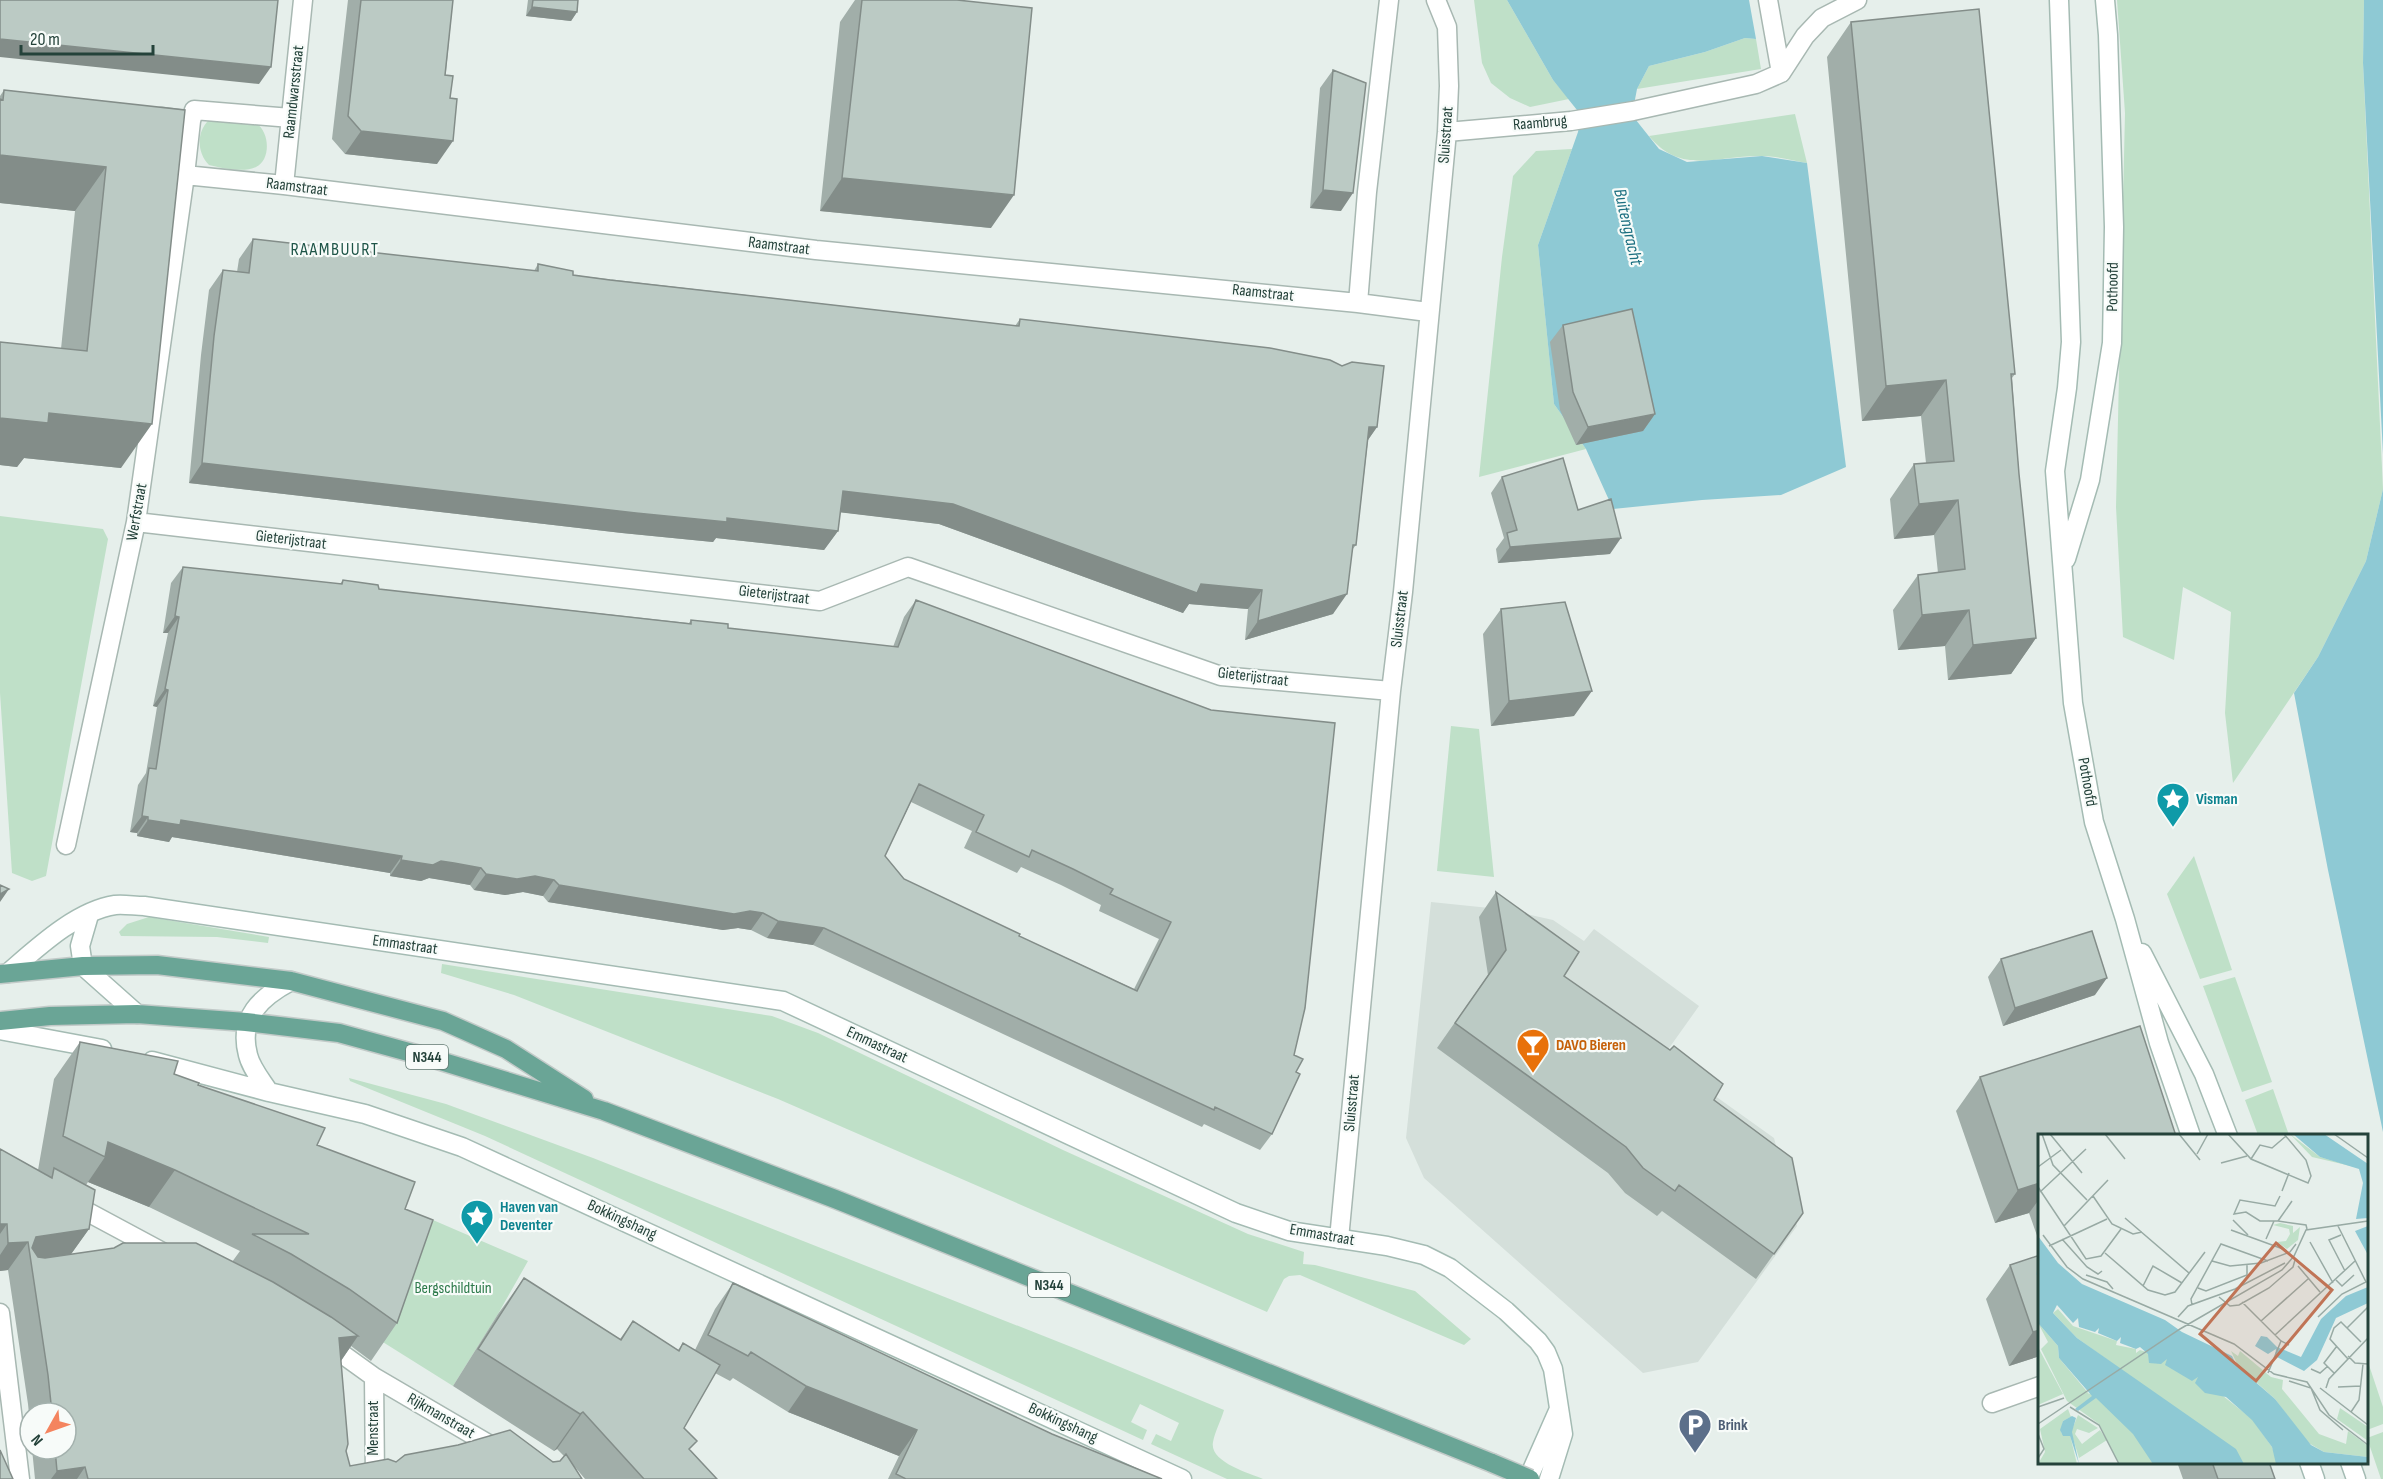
<svg xmlns="http://www.w3.org/2000/svg" width="2383" height="1479" font-family="'Sofia Sans Condensed',sans-serif">
  <rect width="100%" height="100%" fill="#e6efeb"/>
  <!-- built -->
  <path fill="#d4dfda" d="M1431,902l78,8 44,10 31,21 10,-12 105,77 -37,52 112,80 23,88 -99,136 -55,11 -219,-195 -18,-40z"/>
  <!-- green -->
  <path fill="#bfe0c8" d="M1474,0h33l46,80 16,19 -39,8 -20,-9 -19,-15 -9,-20z
    M2117,0h247l-1,63 20,426 -17,72 -48,96 -85,126 -8,-70 6,-101 -48,-25 -9,73 -51,-23 -7,-130 9,-394z
    M1745,38l11,1 5,30 -124,20 12,-23 56,-14z
    M1795,114l12,49c-15,-3 -31,-7 -46,-7 -44,-1 -79,20 -112,-20z
    M209,120l47,3c14,9 15,37 0,44 -12,6 -35,1 -47,-2 -12,-12 -13,-33 0,-45z
    M1572,149l-34,96 16,159 32,45 -107,28 23,-220 11,-81 23,-25z
    M0,516l103,13 5,10 -62,337 -14,5 -20,-8 -12,-180z
    M1451,726l28,3 15,148 -57,-6z
    M2194,856l38,114 -32,9 -33,-85z
    M149,917l120,20 -1,6 -51,-6 -96,-1 -2,-4 8,-8z
    M442,964l330,52 46,17 245,117 185,84 56,18 -1,12 12,1 100,26 56,48 -7,6 -164,-70 -11,1 -5,3 -17,33 -489,-213 -264,-104 -73,-22z
    M2235,977l37,105 -30,10 -39,-106z
    M349,1078l97,26 147,54 486,192 145,60c-3,11 -9,21 -11,32 -4,20 36,31 50,37h-36l-76,-35 5,-10 15,7 8,-18 -39,-19 -9,18 16,8 -4,10 -658,-304 -135,-55z
    M2273,1089l16,46h-31l-13,-35z
    M426,1217l102,44 -30,53 -45,72 -75,-47 29,-82z
    M2367,1359l16,48v17l-16,6z
    M2383,1432v47h-2l-14,-41z"/>
  <!-- water -->
  <path fill="#8ec9d4" d="M1507,0h242l7,39 -11,-1 -40,14 -56,14 -12,23 -5,26 27,34 28,13 75,-6 45,7 39,304 -65,28 -79,5 -89,9 -27,-60 -32,-45 -16,-159 40,-113 3,-17 -28,-35z
    M2364,0h19v454l-20,-391z
    M2383,489v643l-55,-262 -34,-177 24,-36 48,-96z"/>
  <g fill="none" stroke-linecap="round" stroke-linejoin="round">
    <!-- street casing -->
    <g stroke="#a8b8b2" stroke-width="21">
      <path id="street" d="M1768,0l13,73
        M191,121l3,-11 97,8
        M1447,132l124,-11 62,-10 123,-27 25,-11 24,-37 17,-18 35,-18
        M185,175l99,10 532,65 542,53 70,9
        M284,185l19,-185
        M1358,303l9,-111 22,-192
        M136,522l684,79 88,-34 313,109 170,15
        M66,845l70,-323 49,-347 6,-54 -30,-4
        M71,1203l95,51
        M1339,1239l52,-548 12,-99 44,-460 2,-46 -2,-59 -11,-27
        M0,1313l20,166
        M324,1341l50,36 133,78 29,24
        M374,1377l1,102
        M1992,1403l48,-17"/>
    </g>
    <!-- secondary casing -->
    <g stroke="#a4bbb3" stroke-width="21">
      <path id="secondary" d="M2059,0l12,342 -4,46 -12,83 18,232 21,119 31,97 34,124 32,93
        M2066,559l24,-79 22,-137 2,-116 -6,-192 -3,-35
        M89,915l-9,31 3,20 54,48
        M2142,953l62,121 24,62
        M8,973c29,-25 68,-62 107,-68 9,-1 20,1 29,1l639,95 453,212 53,18 98,15 37,9 26,13 56,43 32,30 8,11 7,17 10,65 -14,45
        M0,1030l102,19
        M152,1061l117,31 96,22 97,33 720,332
        M269,1092c-7,-11 -18,-24 -21,-37 -10,-38 13,-58 43,-74
        M2309,1462l6,17
        M2350,1462l6,17
        M1528,1479l31,-70"/>
    </g>
    <!-- primary casing -->
    <g stroke="#c2cac8" stroke-width="21">
      <path id="primary" d="M0,974l83,-8 74,-1 134,16 152,40 63,28 78,50
        M0,1021l50,-5 87,-2 109,8 93,11 95,26 170,52 231,88 657,264"/>
    </g>
    <!-- street -->
    <use href="#street" stroke="#fff" stroke-width="18"/>
    <!-- secondary -->
    <use href="#secondary" stroke="#fff" stroke-width="18"/>
    <!-- primary -->
    <use href="#primary" stroke="#6aa596" stroke-width="18"/>
    <!-- primary-bridge casing -->
    <g stroke="#c2cac8" stroke-width="21" stroke-linecap="butt">
      <path id="primary-bridge" d="M1492,1463l38,16"/>
    </g>
    <!-- primary-bridge -->
    <use href="#primary-bridge" stroke="#6aa596" stroke-width="18"/>
  </g>
  <!-- wall -->
  <path fill="#a1aea9" fill-rule="evenodd" d="M348,0h105l-16,164 -92,-10 -13,-15z
    M528,0h50l-1,12 -6,9 -45,-5z
    M855,0h102l34,228 -171,-17 20,-189z
    M1851,22l164,352 -3,4 7,96 17,164 -25,36 -63,6 -3,-34 -47,4 -5,-40 25,-35 20,-2 -4,-38 -40,4 -4,-40 24,-35 12,-1 -5,-47 -59,5 -35,-364z
    M1333,70l8,141 -31,-3 10,-120z
    M4,90l181,20 -64,358 -97,-10 -7,9 -17,-2v-123l61,7 14,-138 -75,-8v-107z
    M253,239l281,32 4,-7 35,11 442,51 5,-7 357,108 -9,13 -12,105 -4,5 -19,64 -88,26 3,-31 -59,-5 -6,9 -244,-89 -99,-12 -2,19 -14,19 -108,-12 -3,4 -91,-9 -433,-50 12,-128 8,-65 14,-20 14,2 2,-13z
    M1563,325l92,89 -12,17 -67,14 -16,-35 -10,-68z
    M1502,477l76,33 32,44 -112,9 -2,-14 8,-11 -13,-45z
    M183,567l157,17 3,-4 36,9 310,34 2,-3 37,8 165,19 11,-30 12,-17 378,455 2,17 -24,62 -12,16 -56,-26 -2,3 -389,-182 -46,-7 -16,-8 -13,-2 -15,2 -175,-28 -5,-6 -20,-4 -18,3 -31,-5 -4,-5 -27,-5 -14,-2 -8,3 -31,-5v-3l-218,-36 -3,5 -32,-6v-3l-7,-1 8,-47 8,-12 11,-66 -4,-1 15,-73h-5l8,-50zM911,802l61,29 -8,17 53,25 4,-6 40,18 40,20 -2,6 60,28 -25,50 -115,-53 -115,-57 -19,-23z
    M1501,609l73,107 -83,10 -8,-92z
    M1496,892l68,84 150,124 89,113 -47,66 -94,-68 -5,5 -32,-23 -17,-20 -171,-125 51,-73 -9,-58z
    M2001,959l94,36 -92,31 -15,-49z
    M80,1042l94,32 24,11 119,60 88,64 -8,114 -26,38 -20,-15 -10,15 5,90 4,15 46,-4 164,-1 4,-5 -7,-7 -3,2 -101,-65 45,-72 26,-36 96,61 13,-18 45,29 5,-7 12,7 20,-41 18,-26 319,151 110,45h-274l11,-23 -111,-44 -55,-34 -3,3 -15,-8 -31,55 6,22 27,29h-132l-10,-12 7,12h-547l-3,-30h34v-36h-36v10l-2,-19 -20,-134 -8,1v-122l38,21 16,-91zM88,1182l61,25 91,44 -8,11 -161,-8 18,-25 -3,-44z
    M1980,1077l60,59v108l-11,-31 -34,10 -39,-112z
    M2040,1255v101l-31,10 -23,-67 24,-34z
    M2177,1462h92l6,17h-92z"/>
  <!-- shaded-wall -->
  <path fill="#838d89" d="M532,7l45,5 -6,9 -45,-5z
    M0,39l271,28 -12,17 -259,-27z
    M361,131l92,10 -16,23 -92,-10z
    M0,155l106,12 -31,44 -75,-8z
    M842,178l172,17 -23,33 -171,-17z
    M1323,190l30,3 -12,18 -31,-3z
    M1946,380l-25,36 -59,5 24,-35z
    M49,413l103,11 -31,44 -97,-10 -7,9 -17,-2v-47z
    M1655,414l-12,17 -67,14 12,-18z
    M1369,427h8l-14,20z
    M202,463l525,55 111,13 -14,19 -108,-12 -3,4 -91,-9 -433,-50z
    M843,491l110,13 248,80 61,6 -14,19 -59,-5 -6,9 -244,-89 -110,-13z
    M1958,500l-24,35 -40,4 25,-35z
    M1621,538l-11,16 -112,9 12,-16z
    M1347,594l-14,20 -88,26 13,-19z
    M1969,610l-24,36 -47,4 24,-35z
    M175,616l4,1 -11,16h-5z
    M2036,638l-25,36 -63,6 25,-35z
    M165,689l3,1 -11,17 -4,-1z
    M1592,691l-18,25 -83,10 18,-25z
    M142,816l6,1 -11,16 -7,-1z
    M148,820h33l221,36 -12,17 -218,-36 -3,5 -32,-6z
    M401,860l40,1 40,7 -11,17 -41,-7 -8,3 -31,-5z
    M486,874l49,2 19,4 -11,16 -20,-4 -18,3 -31,-5z
    M559,885l191,26 13,2 -12,17 -13,-2 -15,2 -175,-28z
    M9,889l-9,13v-8z
    M778,921l46,7 -11,17 -46,-7z
    M2107,978l-12,17 -92,31 12,-18z
    M108,1142l67,28 -26,37 -61,-25 17,-25z
    M2040,1183v15l-11,15 -34,10 23,-33z
    M0,1224h7l-7,10z
    M89,1229l-20,28 -38,6 -2,-15 7,-11z
    M28,1242l-20,28 -8,1v-16l8,-12z
    M2040,1330v26l-31,10 24,-34z
    M358,1336l-20,29 1,-27z
    M806,1386l111,44 -18,26 -111,-44z
    M583,1412l-26,37 -3,2 26,-37z
    M85,1467l-8,12h-26l6,-8z"/>
  <!-- building -->
  <path fill="#bbcac4" stroke="#838d89" stroke-width="1.5" fill-rule="evenodd" d="M0,0h278l-7,67 -271,-28z
    M361,0h92l-8,75 8,1 -3,22 7,1 -4,42 -92,-10 -13,-15z
    M533,0h45l-1,12 -45,-5z
    M862,0h95l75,8 -18,187 -172,-17z
    M1979,9l36,365h-4l8,100 17,164 -63,7 -4,-35 -47,5 -4,-40 47,-6 -7,-69 -39,4 -5,-40 40,-3 -8,-81 -60,6 -35,-364z
    M1333,70l33,13 -13,110 -30,-3z
    M4,90l181,20 -33,314 -103,-11 -1,10 -48,-5v-76l87,9 19,-184 -106,-12v-56l3,1z
    M253,239l285,32v-7l35,7v4l37,5 409,46 1,-7 250,29 60,12 12,6 10,-4 32,4 -7,61h-8l-13,118h-3l-6,49 -89,27 4,-31 -61,-6 -4,9 -244,-89 -110,-13 -5,40 -111,-13v4l-91,-9 -434,-50 12,-127 9,-66 26,3z
    M1632,309l23,105 -67,13 -15,-35 -10,-67z
    M1563,458l15,52 33,-11 10,39 -111,9 -3,-14 10,-3 -15,-53z
    M183,567l159,17 1,-4 35,5 1,4 312,35v-4l37,4v4l170,19 18,-47 295,110 124,13 -30,285 -11,47 9,4 -7,13 4,2 -28,60 -57,-27 -1,3 -390,-182 -46,-7 -15,-8 -13,-2 -16,3 -175,-29 -5,-5 -19,-4 -18,3 -31,-5 -5,-6 -27,-5 -13,-2 -8,4 -32,-5 1,-4 -221,-36 -1,5 -32,-5v-3l-6,-1 7,-48 7,1 12,-79 -3,-1 14,-72 -4,-1zM919,784l65,31 -8,17 53,25 3,-7 41,19 40,20 -3,5 61,28 -34,69 -118,-55 1,-2 -116,-55 -19,-23z
    M1565,602l27,89 -83,10 -8,-92z
    M0,885l9,4 -9,5z
    M1496,892l83,60 -15,24 106,74 4,-4 49,38 -9,16 78,58 11,55 -29,41 -95,-69 -4,6 -32,-23 -17,-21 -171,-124 51,-73z
    M2092,931l15,47 -92,30 -14,-49z
    M2140,1026l36,110h-136v47l-22,7 -38,-113z
    M80,1042l98,19 -4,13 25,9 -1,2 127,43 -8,17 98,37 -10,27 28,11 -36,103 -48,-34 -58,-35 -39,-20h57l-134,-64 -67,-28 -3,15 -42,-21z
    M0,1149l52,29 2,-10 41,22 -6,39 -53,8 -4,11 6,9 7,1 69,-10 9,-5h73l77,39 58,35 27,19 -19,2 9,106 -2,7 4,15 38,-7 8,3 9,-7 53,-10 52,-15 43,32 7,-1 6,-7 16,25h-494l-3,-12 -28,4 -2,-22h11v-36h-14l-4,-38 -20,-133 -20,1 -1,-19h-7z
    M2040,1255v75l-7,2 -23,-67z
    M524,1278l97,62 12,-19 46,30 4,-8 37,22 -36,63 13,13 -8,8 28,30h-73l-61,-67 -3,2 -102,-65z
    M733,1283l319,151 110,45h-256l-10,-5 21,-44 -111,-44 -55,-34 -3,4 -40,-21z
    M0,1450l13,29h-13z
    M2212,1462h57l6,17h-57z"/>
  <!-- icons -->
  <defs>
    <g id="sight-pin" transform="scale(1.725)"><path d="M0 17L-7.5 6A9.5 9.5 0 1 1 7.5 6Z" fill="#0f9aa8" stroke="#f7fbf9"/><path d="M0-6L1.8-2.2L6-1.7L2.9 1.2L3.7 5.4L0 3.3L-3.7 5.4L-2.9 1.2L-6-1.7L-1.8-2.2Z" fill="#fff"/></g>
    <g id="bar-pin" transform="scale(1.725)"><path d="M0 17L-7.5 6A9.5 9.5 0 1 1 7.5 6Z" fill="#e8710a" stroke="#f7fbf9"/><path d="M-6-5H6L.8 .8V4.5H3.5V6h-7V4.5H-.8V.8Z" fill="#fff"/></g>
    <g id="parking-pin" transform="scale(1.725)"><path d="M0 17L-7.5 6A9.5 9.5 0 1 1 7.5 6Z" fill="#5c6f8a" stroke="#f7fbf9"/><path d="M-3.5-5.5H1a3.5 3.5 0 0 1 0 7H-1V5.5H-3.5ZM-1-3.4V-.6H.8a1.4 1.4 0 0 0 0-2.8Z" fill="#fff"/></g>
  </defs>
  <g fill-rule="evenodd">
    <use href="#sight-pin" x="2173" y="799"/>
    <use href="#bar-pin" x="1533" y="1045"/>
    <use href="#sight-pin" x="477" y="1216"/>
    <use href="#parking-pin" x="1695" y="1425"/>
  </g>
  <g text-anchor="middle" dominant-baseline="central" stroke-width="4.5" stroke-linejoin="round" paint-order="stroke">
    <!-- shield labels -->
    <g fill="#f7fbf9" stroke="#637a73" stroke-width="1.5">
      <rect x="406" y="1045" width="42" height="24" rx="4.5"/>
      <rect x="1028" y="1273" width="42" height="24" rx="4.5"/>
    </g>
    <g font-size="15" font-weight="bold" fill="#24423a">
      <text x="427" y="1057">N344</text>
      <text x="1049" y="1285">N344</text>
    </g>
    <!-- street labels -->
    <g font-size="16" fill="#24423a" stroke="#f7fbf9">
      <text transform="translate(294 92) rotate(-84)">Raamdwarsstraat</text>
      <text transform="translate(1540 123) rotate(-5)">Raambrug</text>
      <text transform="translate(1446 135) rotate(-86)">Sluisstraat</text>
      <text transform="translate(297 187) rotate(7)">Raamstraat</text>
      <text transform="translate(779 246) rotate(7)">Raamstraat</text>
      <text transform="translate(2113 287) rotate(-89)">Pothoofd</text>
      <text transform="translate(1263 293) rotate(6)">Raamstraat</text>
      <text transform="translate(137 512) rotate(-80)">Werfstraat</text>
      <text transform="translate(291 540) rotate(7)">Gieterijstraat</text>
      <text transform="translate(774 595) rotate(7)">Gieterijstraat</text>
      <text transform="translate(1400 619) rotate(-83)">Sluisstraat</text>
      <text transform="translate(1253 677) rotate(7)">Gieterijstraat</text>
      <text transform="translate(2087 782) rotate(80)">Pothoofd</text>
      <text transform="translate(405 945) rotate(8)">Emmastraat</text>
      <text transform="translate(877 1045) rotate(25)">Emmastraat</text>
      <text transform="translate(1352 1103) rotate(-85)">Sluisstraat</text>
      <text transform="translate(622 1220) rotate(25)">Bokkingshang</text>
      <text transform="translate(1322 1235) rotate(10)">Emmastraat</text>
      <text transform="translate(441 1416) rotate(30)">Rijkmanstraat</text>
      <text transform="translate(1063 1423) rotate(25)">Bokkingshang</text>
      <text transform="translate(373 1428) rotate(-90)">Menstraat</text>
    </g>
    <!-- culture labels -->
    <g font-size="16" font-weight="bold" fill="#0d838f" stroke="#f7fbf9" text-anchor="start">
      <text x="2196" y="799">Visman</text>
      <text x="500" y="1207">Haven van<tspan x="500" dy="18">Deventer</tspan></text>
    </g>
    <!-- food labels -->
    <g font-size="16" font-weight="bold" fill="#c56008" stroke="#f7fbf9" text-anchor="start">
      <text x="1556" y="1045">DAVO Bieren</text>
    </g>
    <!-- park labels -->
    <g font-size="16" fill="#2d7a4b" stroke="#f7fbf9">
      <text x="453" y="1288">Bergschildtuin</text>
    </g>
    <!-- service labels -->
    <g font-size="16" font-weight="bold" fill="#4e5e75" stroke="#f7fbf9" text-anchor="start">
      <text x="1718" y="1425">Brink</text>
    </g>
    <!-- water labels -->
    <g font-size="18" font-style="italic" fill="#1c6f80" stroke="#f7fbf9">
      <text transform="translate(1628 227) rotate(77)">Buitengracht</text>
    </g>
    <!-- neighbourhood labels -->
    <g font-size="18" letter-spacing="1.5" fill="#1f5548" stroke="#f7fbf9">
      <text x="335" y="249">RAAMBUURT</text>
    </g>
  </g>
  <!-- overview -->
  <g transform="translate(2038 1134)">
    <rect width="330" height="330" fill="#e6efeb"/>
    <path d="M252,0l30,23 35,10 -43,-10zM242,89l13,3v7l7,-6 -2,13 -11,9 -10,-7 9,-1 4,-7 -1,-5 -16,-4zM20,175l15,17 44,15 -1,4 20,4v4l4,-3 27,9 31,17 54,43 20,28 6,17h-159l-20,-40 -32,-23 -26,-52 7,-7 -10,-19 20,23 1,12 30,36 34,-23 -46,-33 -24,-25zM0,213l25,47 -25,11zM193,217l7,5 2,-5 31,26 12,3 -1,9 37,45 27,10 2,-13 20,15v11l-44,-5 -17,-10 -32,-43 -37,-33zM302,274l28,19v14l-31,-22zM30,275l3,8 -8,4 -2,12 9,2 7,29h-39l7,-12 -5,-23zM40,281l20,13 -9,5 -12,-4 -2,5 7,10 18,-14 7,10 -28,18 -8,-26z" fill="#bfe0c8"/>
    <path d="M255,0h31l44,30v54l-12,1 7,-36 -4,-14 -39,-12zM330,92v29l-13,-24zM0,102l20,27 24,21 83,36 17,12 50,24 5,10 38,33 36,46 13,7 44,5v7h-92l-4,-17 -20,-27 -26,-23 -21,-4 -10,-10 3,-6 -6,4 -27,-16 2,-6 -6,5 -12,-1 -1,-9 -8,-7 -4,2 -16,-6 1,-6 -4,4 -19,-8 1,-5 -4,4 -16,-5 -1,-9 -5,5 -16,-18 -4,8 24,25 159,111 8,15h-91l-20,-30 -37,-36 -18,13 -3,-2 17,-13 -33,-38 -1,-12 -20,-23zM330,153v16l-32,15 -19,42 -13,11 -29,-15 1,-7 -8,5 -13,-8 6,-10 6,1 10,10 24,10 20,-38 25,-23zM34,282l4,2 -4,14 7,32 -9,-28h-7l-3,-6 3,-9z" fill="#8ec9d4"/>
    <path fill="none" stroke="#8ec9d4" stroke-width="3" d="M0,141l3,-31"/>
    <path fill="none" stroke="#98aaa4" stroke-width="1.5" d="M4,0l11,31 34,35M12,0l32,39M67,0l20,25M141,0l21,26M190,0l23,25 57,24 3,-7 -5,-16 -22,-26M296,0l34,24M159,20l11,-20M213,25l9,-14 12,3 14,-12M183,29l26,-7M0,33l23,-17M0,53l48,72 15,-3 20,-27M244,57l7,-18M2,58l46,-43M55,62l19,28 21,10 9,-2M242,62l-5,10 -35,-6 -6,14 12,-2 14,9h18l28,4 1,4M87,84l64,55M195,86l15,15M240,87l14,-20M26,92l44,-46M193,96l52,19M5,101l24,32 16,12 151,65 40,30 33,8 22,33 39,30M303,101l-12,5 16,31M24,105l25,28 11,7 4,-3M228,105l8,-18M272,108l23,41M11,112l58,-27M67,119l43,37 17,5 10,-3 30,-40M174,127l18,5 31,-3 29,-11 6,-8M260,132l22,26M48,141l21,7 6,7M298,146l6,6 12,-11M105,152l10,-20 29,17M160,154l8,3 41,-16v-11M181,163l11,9 9,-1 30,-17 24,-21 2,-7M204,168l39,39 8,4M154,171l-1,-6 30,-55 47,17M140,183l10,-11 47,-17 50,-26M280,183l24,-23 24,-12 -28,-56M223,187l47,-42M309,194l21,-21M237,201l80,-74M310,222l7,7 13,1M310,225l-18,-20 4,-11 7,-6 20,20M273,235l9,4 8,-7M230,239l13,-32M296,239l-10,-10 13,-17M251,247l22,7 9,22 23,20M300,253l23,-1M282,254l48,37M288,254l3,-9 39,-41M0,273l26,-9M32,273l29,18 20,39M313,278l8,-12 4,-36M0,290l142,-95 102,-59 12,-14 12,-26 62,-9M0,300l6,15 -6,9"/>
    <path fill="#c07456" fill-opacity="0.15" stroke="#c07456" stroke-width="3" d="M238,109l56,47 -76,91 -56,-47z"/>
    <rect width="330" height="330" fill="none" stroke="#24423a" stroke-width="3"/>
  </g>
  <!-- north arrow -->
  <g transform="translate(48 1431) rotate(230)"><circle r="28" fill="#f7fbf9" stroke="#a3b1ad" stroke-width="1.5"/>
  <path d="M0-4.5L10 22L0 15L-10 22Z" fill="#f4845f"/>
  <text y="-9" font-size="16" font-weight="bold" text-anchor="middle" fill="#24423a">N</text>
  </g>
  <!-- scale -->
  <path d="M21 45v9h132v-9" fill="none" stroke="#24423a" stroke-width="3"/>
  <text x="30" y="45" font-size="18" fill="#24423a" stroke="#f7fbf9" stroke-width="4.5" paint-order="stroke">20 m</text>
</svg>
